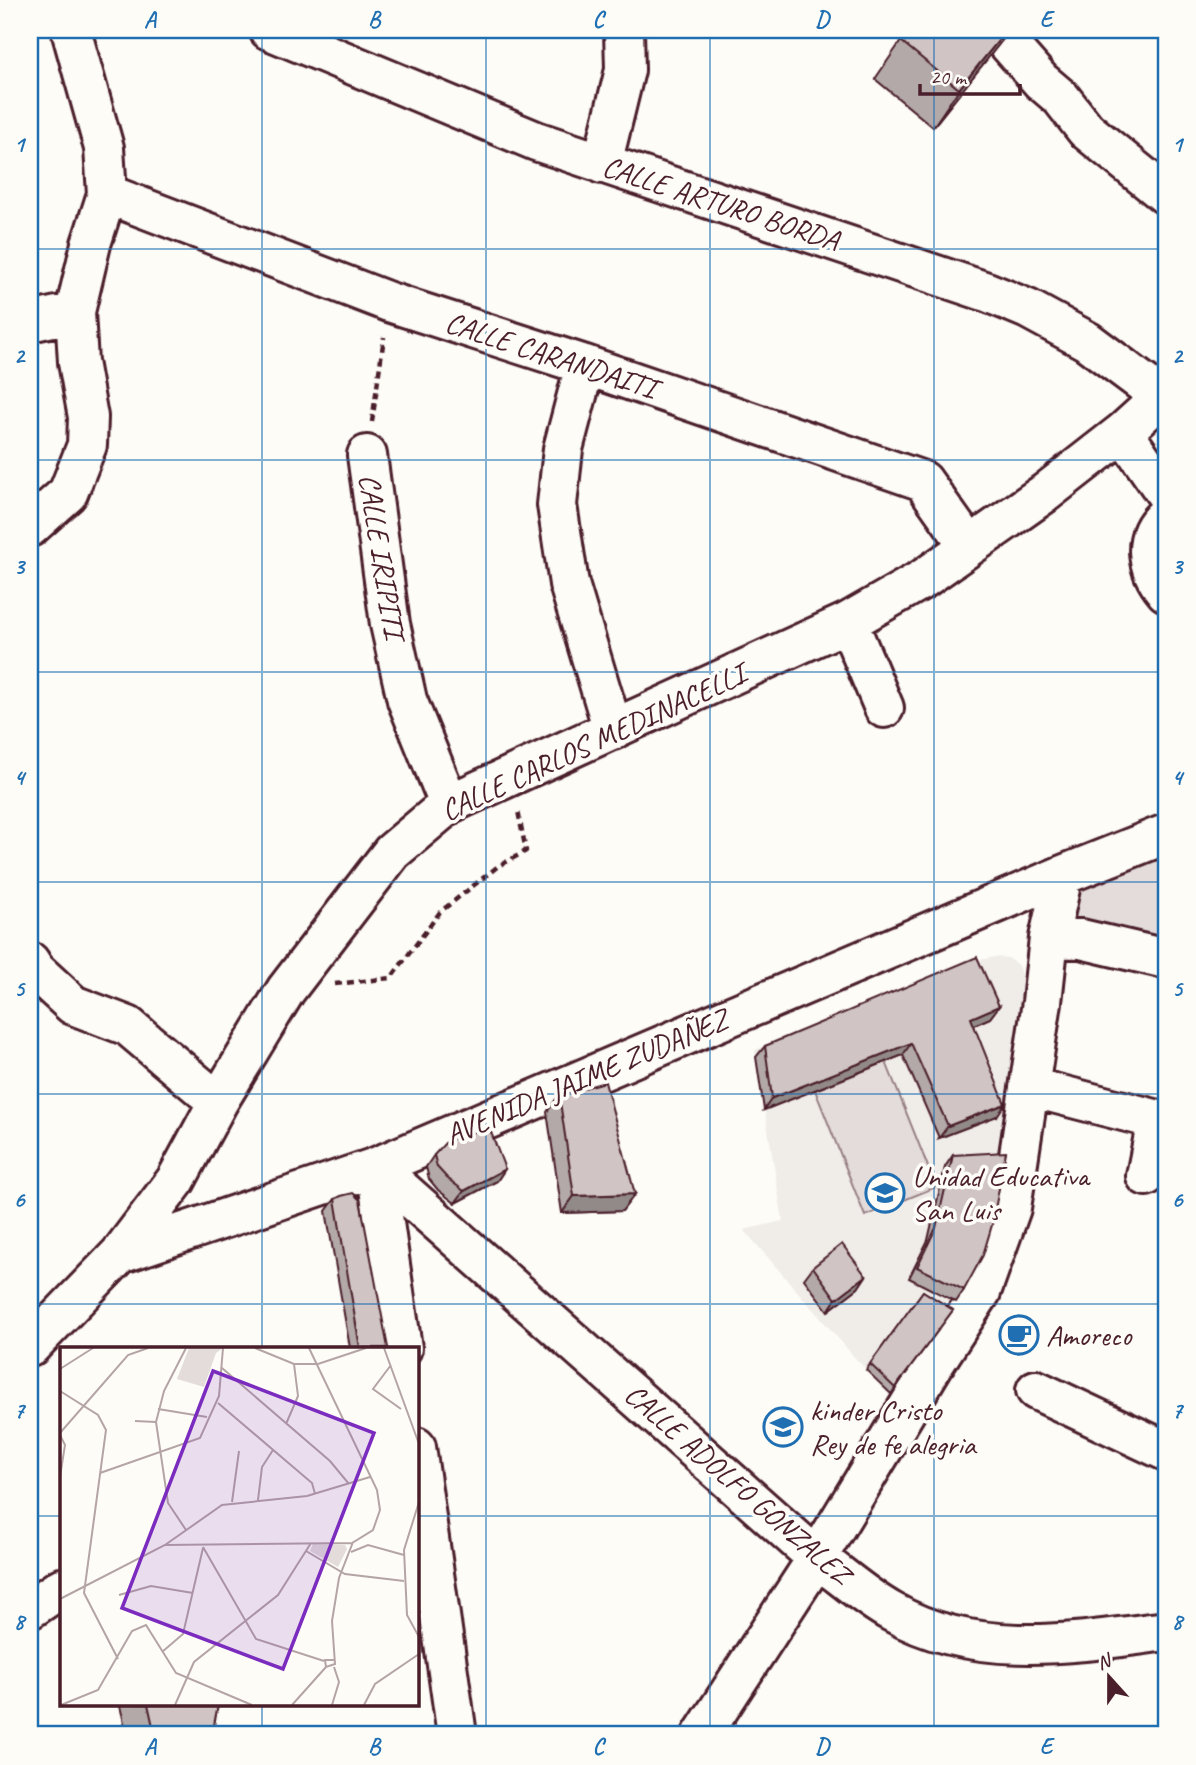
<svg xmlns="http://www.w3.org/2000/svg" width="1196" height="1765" font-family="Caveat,sans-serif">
  <rect width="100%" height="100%" fill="#fdfcf7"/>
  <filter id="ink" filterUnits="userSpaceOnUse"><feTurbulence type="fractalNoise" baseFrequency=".0143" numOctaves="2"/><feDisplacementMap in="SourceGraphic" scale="14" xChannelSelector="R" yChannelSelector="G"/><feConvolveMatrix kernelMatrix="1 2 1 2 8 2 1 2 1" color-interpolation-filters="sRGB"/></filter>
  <g filter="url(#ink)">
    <!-- built -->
    <path fill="#f0ece8" d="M995,957l13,1 9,6 6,13 -25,187 -49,152 -58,78 -34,-34 -113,-130 39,-9 -28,-171 224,-90z"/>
    <!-- green -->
    <path fill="#e3dcda" stroke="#967e82" stroke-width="2" d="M1166,842v106l-85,-20 -8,-13 6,-39z
      M886,1062l50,125 -71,29 -50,-126z"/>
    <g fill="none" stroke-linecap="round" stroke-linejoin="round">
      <!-- minor casing -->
      <g stroke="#4a1f2b" stroke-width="44">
        <path id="minor" d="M269,30l267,111 451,151 41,17 59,32 75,56
          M996,30l45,51 20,17 25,32 80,65
          M602,164l23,-94 -1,-40
          M107,194l282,108 196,63 338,116 46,65
          M30,322l45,-10
          M585,365l-22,84 -6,56 12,79 44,146
          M1123,432l43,62
          M367,455l23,169 17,76 42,104
          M1166,515c-25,21 -20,54 0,77
          M30,527l38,-34 19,-48 1,-28 -10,-55 -3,-50 16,-68 16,-50 -3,-46 -33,-118
          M848,622l36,86
          M1049,938l32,1 85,20
          M30,962l5,8 38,35 55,21 90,76
          M1030,1087l136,35
          M376,1167l441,391c25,18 49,40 75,54 84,48 183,31 274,19
          M376,1167l26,181
          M1146,1176l11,-56
          M120,1254l256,-87 687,-292 103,-41
          M30,1347l90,-93 56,-74 42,-78 68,-112 106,-138 57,-48 399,-182 75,-43 122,-86 78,-61 43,-39
          M1036,1390l130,61
          M416,1447l41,288
          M30,1609l31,-21
          M702,1735l115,-177 116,-192 48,-74 30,-84 31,-206 7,-64 14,-63"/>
      </g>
      <!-- path -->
      <path stroke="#4a1f2b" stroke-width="4.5" stroke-dasharray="7 5" stroke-linecap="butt" d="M372,422l12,-85
        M335,984l56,-6 49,-66 57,-45 29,-16 -8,-40"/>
      <!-- minor -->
      <use href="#minor" stroke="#fdfcf7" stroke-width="38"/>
    </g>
    <!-- wall -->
    <path fill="#b3a9a9" stroke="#4a1f2b" stroke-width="2" d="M935,30h75l-10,13 -67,84 -58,-48 26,-38z
      M999,1006l-9,12 -16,7 23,91 -58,22 -36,-83 -139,55 -8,-53 9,-11z
      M559,1095l76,99 -13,17 -60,2 -15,-101z
      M434,1155l71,14 -8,12 -42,22 -17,-13 -9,-11 -3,-12z
      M953,1155l11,135 -8,12 -47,-24 19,-38 17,-73z
      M335,1199l53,149h-38l-24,-137z
      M813,1267l53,9 -8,12 -30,23 -24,-32z
      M923,1291l30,19 -62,84 -25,-24z
      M122,1704h96l-6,31h-85l-7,-29z"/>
    <!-- shaded-wall -->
    <path fill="#928a89" stroke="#4a1f2b" stroke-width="2" d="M1007,30h3l-10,13 -67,84 26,-38z
      M999,1006l-9,12 -27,12 8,-12z
      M911,1043l-8,12 -139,55 8,-12z
      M1005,1104l-8,12 -58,22 9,-12z
      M505,1169l-8,12 -42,22 9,-12z
      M635,1194l-13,17 -60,2 12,-17z
      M866,1276l-8,12 -30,23 8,-12z"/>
    <!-- building -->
    <path fill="#d0c5c4" stroke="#4a1f2b" stroke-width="2" d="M914,30h93l-48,59 -58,-48z
      M977,957l22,49 -28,12 34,86 -57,22 -37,-83 -139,55 -7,-52z
      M605,1082l30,112 -61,2 -15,-101z
      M489,1127l16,42 -41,22 -17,-13 -10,-11 -3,-12 11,-12 9,-5z
      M1006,1152l-14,73 -9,30 -19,35 -47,-23 19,-39 17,-73z
      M353,1193l7,7 28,148h-28l-25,-149 6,-3z
      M842,1244l24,32 -30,23 -23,-32z
      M923,1291l30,19 -58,78 -25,-24z
      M148,1704h70l-6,31h-57z"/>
  </g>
  <!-- grid -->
  <path fill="none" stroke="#1f6fb2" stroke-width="2" stroke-opacity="0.55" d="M262,30v1318M486,30v1705M710,30v1705M934,30v1705M30,249h1136M30,460h1136M30,672h1136M30,882h1136M30,1094h1136M30,1304h1136M30,1516h31M416,1516h750M262,1704v31"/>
  <!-- icons -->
  <defs>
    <g id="school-ring" transform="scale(2.0125)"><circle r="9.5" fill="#fdfcf7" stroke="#1f6fb2" stroke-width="1.5"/><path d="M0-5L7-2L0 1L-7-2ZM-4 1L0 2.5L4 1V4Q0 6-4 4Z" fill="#1f6fb2"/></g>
    <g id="cafe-ring" transform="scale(2.0125)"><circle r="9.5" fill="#fdfcf7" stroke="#1f6fb2" stroke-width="1.5"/><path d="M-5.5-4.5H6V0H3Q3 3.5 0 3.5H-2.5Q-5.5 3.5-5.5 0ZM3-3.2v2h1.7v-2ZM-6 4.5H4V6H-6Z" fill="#1f6fb2"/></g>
  </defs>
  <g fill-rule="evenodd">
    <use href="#school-ring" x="885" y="1193"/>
    <use href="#cafe-ring" x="1019" y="1335"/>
    <use href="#school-ring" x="783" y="1427"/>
  </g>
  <g text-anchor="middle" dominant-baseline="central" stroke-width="7" stroke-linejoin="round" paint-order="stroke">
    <!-- street labels -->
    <g font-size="30" fill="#4a1f2b" stroke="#fdfcf7">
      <text transform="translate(721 203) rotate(18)">CALLE ARTURO BORDA</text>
      <text transform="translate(551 355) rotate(18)">CALLE CARANDAITI</text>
      <text transform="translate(382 556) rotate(81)">CALLE IRIPITI</text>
      <text transform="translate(593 742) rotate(-25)">CALLE CARLOS MEDINACELLI</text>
      <text transform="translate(586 1077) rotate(-23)">AVENIDA JAIME ZUDAÑEZ</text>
      <text transform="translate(738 1484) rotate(41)">CALLE ADOLFO GONZALEZ</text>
    </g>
    <!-- poi labels -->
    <g font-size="30" fill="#4a1f2b" stroke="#fdfcf7" text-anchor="start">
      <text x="912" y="1176">Unidad Educativa<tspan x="912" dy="34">San Luis</tspan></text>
      <text x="1046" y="1335">Amoreco</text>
      <text x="810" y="1410">kinder Cristo<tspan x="810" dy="34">Rey de fe alegria</tspan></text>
    </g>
  </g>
  <!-- overview -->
  <g transform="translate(60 1347)">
    <rect width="359" height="359" fill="#fdfcf7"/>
    <path d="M129,1h34l-7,5 -12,34 -27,-8zM253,197l32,1 2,4 -9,18 -28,-16z" fill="#e3dcda"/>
    <path fill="none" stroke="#b5a4a5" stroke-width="2" d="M126,1l-22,43 -8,31 12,81 18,27M195,1l39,16h24l48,-16M324,1l35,96M331,18l-18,24 28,20M162,21l108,93 19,23M0,22l33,-21M0,44l38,24 8,15 -22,163 34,66M158,56l94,80 3,11M98,62l49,8M75,74l21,1M226,77l12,-28 -4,-32M0,86l68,-78 20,-7M0,88l5,10 -5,32M40,126l100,-35 19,-42 4,-48M198,153l4,-33 11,-17M172,155l7,-51M359,155l-15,48 3,65 12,22M105,198l187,-2 21,-13 7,-20 -3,-20 -68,-142M143,200l53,92 68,22M246,204l39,23 59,7M291,205l17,-7 36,10M59,248l32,-9 42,7M0,252l105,-54 57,-40 85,-9 63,-19M102,305l21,-18 20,-86M274,313h-9l1,7 9,-3 -3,-43 7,-43 14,-36M1,358l37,-15 34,-59 14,-6 30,48 76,32M115,358l19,-43 84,-67 33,-52M232,358l34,-38M272,358l7,-23 -5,-15M304,358l11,-21 44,-30"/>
    <path fill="#7b2cbf" fill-opacity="0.15" stroke="#7b2cbf" stroke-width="3.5" d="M153,24l161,62 -91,236 -161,-61z"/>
    <rect width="359" height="359" fill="none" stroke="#4a1f2b" stroke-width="3.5"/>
  </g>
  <!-- margin -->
  <rect width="1196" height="1765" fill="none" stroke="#fdfcf7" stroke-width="77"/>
  <!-- north arrow -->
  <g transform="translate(1109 1677) rotate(339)" stroke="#fdfcf7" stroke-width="5" paint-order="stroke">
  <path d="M0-5L12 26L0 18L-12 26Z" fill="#4a1f2b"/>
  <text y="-10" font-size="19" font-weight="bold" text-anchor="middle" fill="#4a1f2b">N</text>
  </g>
  <!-- scale -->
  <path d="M920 84v10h100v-10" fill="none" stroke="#4a1f2b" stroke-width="3.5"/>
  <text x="930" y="84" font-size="21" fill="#4a1f2b" stroke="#fdfcf7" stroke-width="5" paint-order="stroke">20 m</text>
  <rect x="38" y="38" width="1120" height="1688" fill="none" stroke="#1f6fb2" stroke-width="2.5"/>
  <g font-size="23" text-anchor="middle" font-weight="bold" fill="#1f6fb2">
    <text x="150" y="27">A</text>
    <text x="374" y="27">B</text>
    <text x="598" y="27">C</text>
    <text x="822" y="27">D</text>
    <text x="1046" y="27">E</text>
    <text x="19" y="152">1</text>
    <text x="1177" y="152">1</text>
    <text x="19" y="363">2</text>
    <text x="1177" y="363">2</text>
    <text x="19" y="574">3</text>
    <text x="1177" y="574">3</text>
    <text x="19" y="785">4</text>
    <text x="1177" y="785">4</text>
    <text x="19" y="996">5</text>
    <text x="1177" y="996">5</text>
    <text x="19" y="1207">6</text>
    <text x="1177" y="1207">6</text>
    <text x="19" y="1418">7</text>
    <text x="1177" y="1418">7</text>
    <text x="19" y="1629">8</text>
    <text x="1177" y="1629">8</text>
    <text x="150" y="1754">A</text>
    <text x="374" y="1754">B</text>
    <text x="598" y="1754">C</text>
    <text x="822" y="1754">D</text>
    <text x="1046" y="1754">E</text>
  </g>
</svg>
